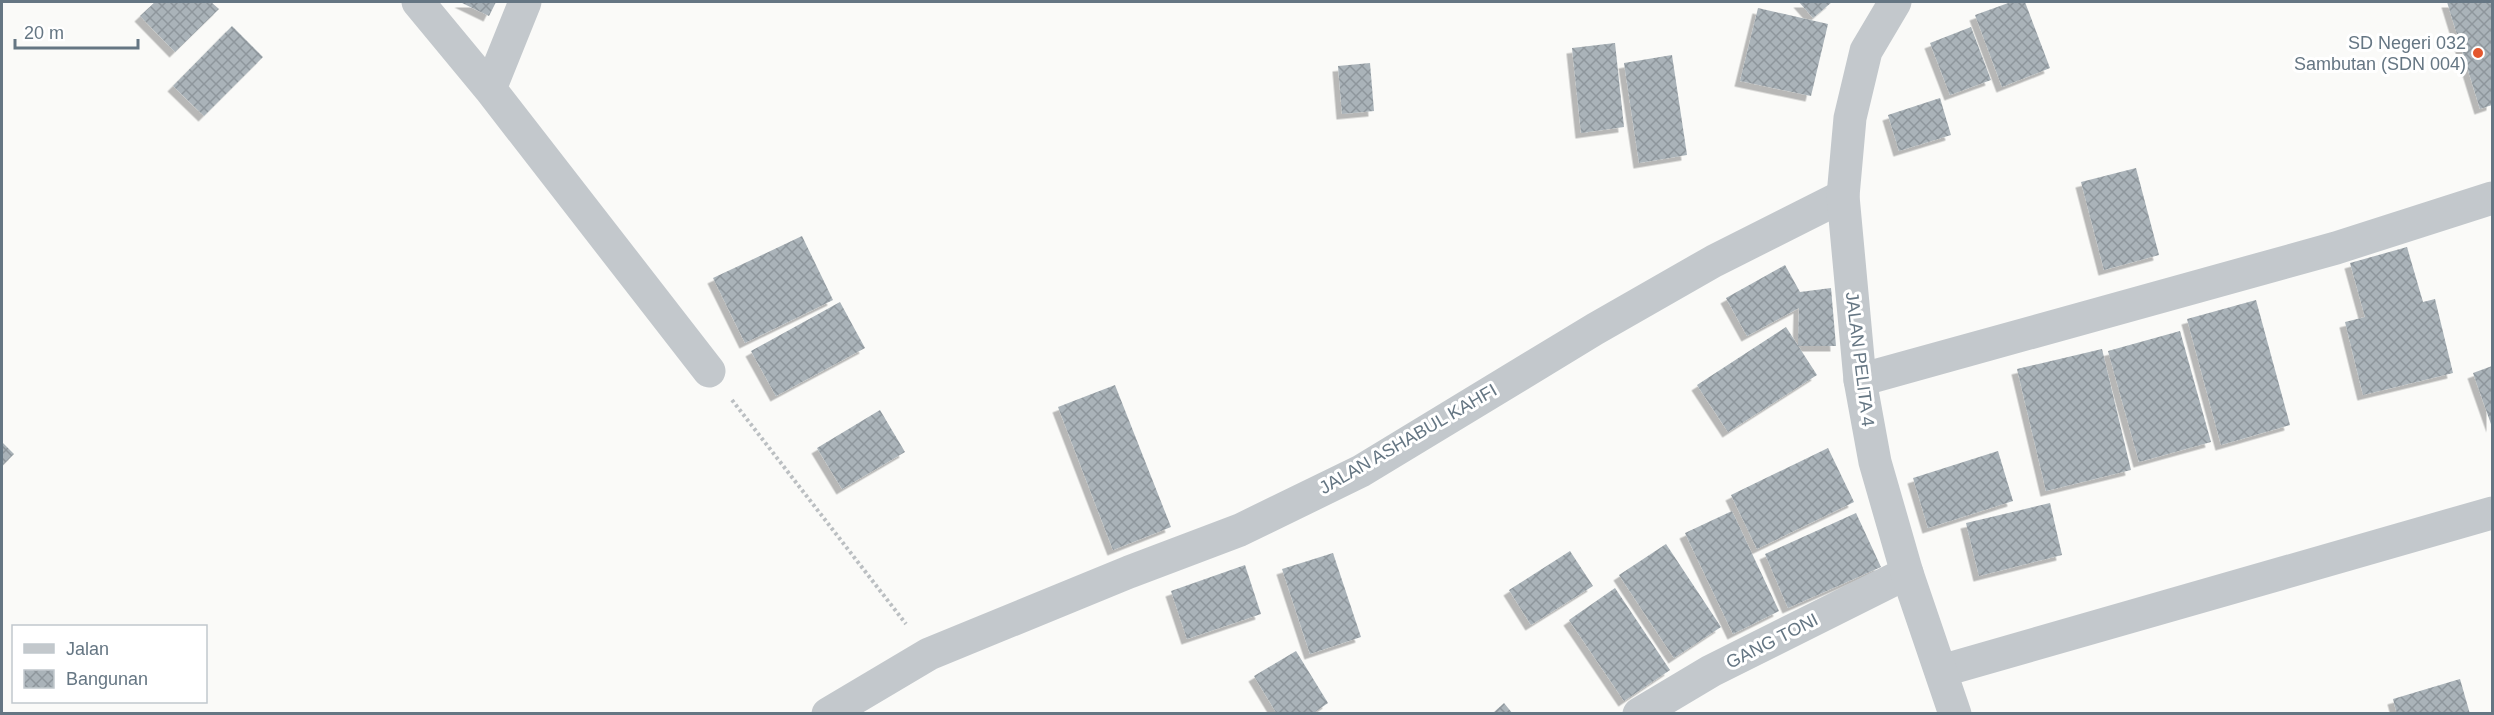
<svg xmlns="http://www.w3.org/2000/svg" width="2494" height="715" font-family="Helvetica,sans-serif">
  <defs>
    <pattern id="building-cross-hatch" width="8" height="8" patternUnits="userSpaceOnUse" patternTransform="scale(1.5)"><rect width="8" height="8" fill="#aab3b9"/><path d="M0 0l8 8M0 8l8-8" fill="none" stroke="#8e969c"/></pattern>
    <filter id="shadow"><feDropShadow dx="-5.5" dy="5.5" stdDeviation="0" flood-color="#0004"/></filter>
  </defs>
  <rect width="100%" height="100%" fill="#fafaf8"/>
  <!-- building -->
  <path fill="url(#building-cross-hatch)" filter="url(#shadow)" d="M155,2h56l8,7 -44,43 -35,-36z
    M460,2h36l-7,14z
    M1799,2h33l-19,16z
    M2011,2h14l25,66 -48,19 -27,-72z
    M2447,2h45v103l-12,4z
    M1758,8l70,16 -17,72 -71,-15z
    M232,26l31,31 -59,59 -31,-30z
    M1971,27l20,53 -41,15 -20,-52z
    M1615,43l9,84 -43,6 -9,-85z
    M1672,55l15,100 -48,8 -15,-100z
    M1370,63l4,48 -32,3 -4,-48z
    M1940,98l11,37 -52,16 -11,-36z
    M2136,168l23,87 -55,15 -23,-88z
    M802,236l31,64 -88,43 -32,-65z
    M2407,247l16,55 12,-3 18,74 -90,22 -18,-73 20,-5 -15,-54z
    M1785,265l15,27 31,-4 5,58h-38l1,-38 -52,28 -21,-38z
    M2256,300l34,125 -69,20 -34,-126z
    M840,302l25,46 -89,48 -25,-45z
    M1786,327l31,48 -89,57 -31,-47z
    M2180,331l31,111 -72,20 -31,-111z
    M2102,349l29,121 -85,21 -29,-122z
    M2492,366v61l-19,-54z
    M1115,385l56,142 -58,23 -55,-143z
    M880,410l25,42 -63,37 -25,-41z
    M2,442l12,12 -12,12z
    M1828,448l26,54 -97,47 -26,-54z
    M1998,451l15,50 -85,27 -15,-50z
    M2050,503l12,52 -83,21 -13,-53z
    M1732,511l47,100 -46,23 -48,-101z
    M1856,513l25,54 -93,41 -23,-54z
    M1666,544l55,83 -47,31 -55,-83z
    M1570,551l23,35 -62,39 -22,-35z
    M1333,553l28,84 -51,17 -28,-85z
    M1245,565l16,49 -74,25 -16,-48z
    M1615,588l55,82 -46,31 -55,-81z
    M1296,651l32,52 -16,11h-35l-23,-38z
    M2460,679l10,35h-73l-4,-15z
    M1504,703l9,11h-21z"/>
  <g fill="none" stroke-linecap="round" stroke-linejoin="round">
    <!-- path -->
    <path stroke="#bbbfc2" stroke-width="4" stroke-dasharray="3 3" stroke-linecap="butt" d="M732,400l174,224"/>
    <!-- minor -->
    <path stroke="#c3c8cc" stroke-width="33" d="M418,2l72,87 35,-87
      M490,89l219,282
      M1860,380l476,-132 156,-50
      M1941,671l551,-158
      M828,714l101,-60 200,-82 111,-42 121,-59 234,-142 119,-68 129,-65
      M1639,714l72,-43 196,-98"/>
    <!-- tertiary -->
    <path stroke="#c3c8cc" stroke-width="33" d="M1895,2l-29,49 -16,67 -7,78 17,184 15,82 32,111 48,141"/>
  </g>
  <!-- markers -->
  <circle fill="#e4572e" stroke="#fff" stroke-width="2" cx="2478" cy="53" r="6"/>
  <g text-anchor="middle" dominant-baseline="central" stroke-width="6" stroke-linejoin="round" paint-order="stroke">
    <!-- poi labels -->
    <g font-size="18" fill="#657683" stroke="#fff" text-anchor="end">
      <text x="2466" y="43">SD Negeri 032<tspan x="2466" dy="21">Sambutan (SDN 004)</tspan></text>
    </g>
    <!-- street labels -->
    <g font-size="18" fill="#657683" stroke="#fff">
      <text transform="translate(1860 359) rotate(83)">JALAN PELITA 4</text>
      <text transform="translate(1408 439) rotate(-30)">JALAN ASHABUL KAHFI</text>
      <text transform="translate(1772 641) rotate(-27)">GANG TONI</text>
    </g>
  </g>
  <!-- border -->
  <rect width="2494" height="715" fill="none" stroke="#657683" stroke-width="6"/>
  <!-- legend -->
  <rect x="12" y="625" width="195" height="78" fill="#ffffff" stroke="#c1c8cd" stroke-width="1.5"/>
  <rect x="24" y="644" width="30" height="9" fill="#c3c8cc" stroke="#c1c8cd" stroke-width="1.5"/>
  <text x="66" y="655" font-size="18" fill="#657683">Jalan</text>
  <rect x="24" y="670" width="30" height="18" fill="url(#building-cross-hatch)" stroke="#c1c8cd" stroke-width="1.5"/>
  <text x="66" y="685" font-size="18" fill="#657683">Bangunan</text>
  <!-- scale -->
  <path d="M15 39v9h123v-9" fill="none" stroke="#657683" stroke-width="3"/>
  <text x="24" y="39" font-size="18" fill="#657683" stroke="#ffffff" stroke-width="4.5" paint-order="stroke">20 m</text>
</svg>
